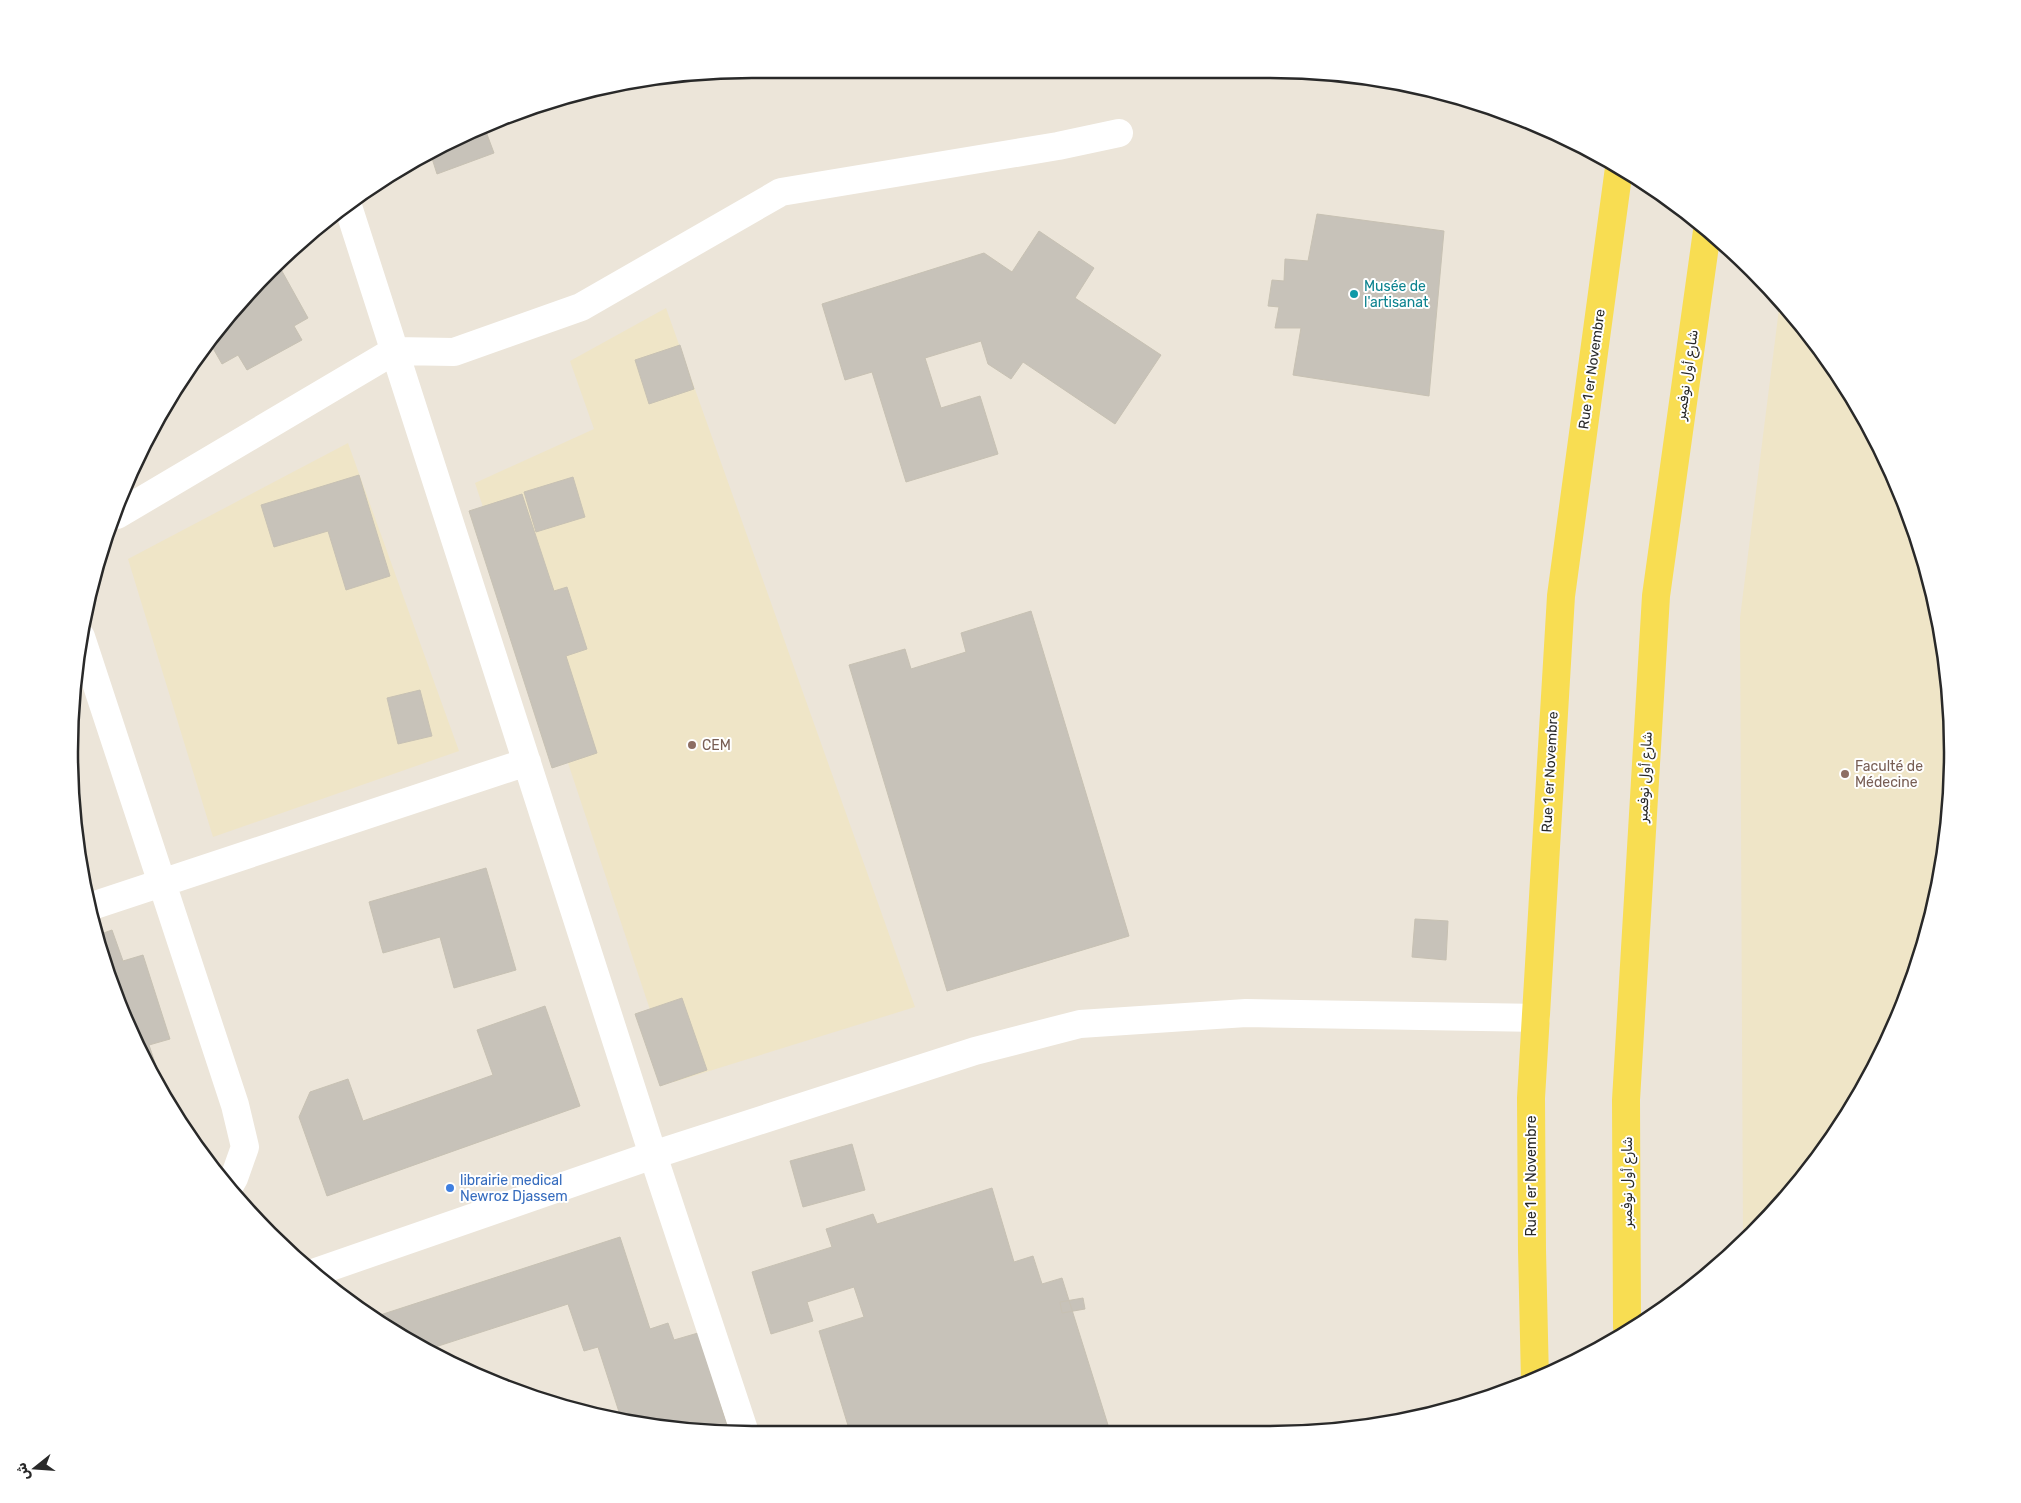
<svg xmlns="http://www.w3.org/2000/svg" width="2021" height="1503" font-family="Rubik,Cairo,sans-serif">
  <rect width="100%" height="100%" fill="#ece5d9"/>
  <!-- education -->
  <path fill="#efe5c7" d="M1780,301l31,35 71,114 47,125 22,132 -5,134 -30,130 -55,122 -78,109 -40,37 -3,-621z
    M666,308l249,699 -241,75 -199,-599 119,-54 -24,-68z
    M348,443l111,308 -246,86 -85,-278z"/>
  <!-- building -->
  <path fill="#c7c2b9" stroke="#c7c1b3" d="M485,129l9,24 -57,21 -7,-22z
    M1317,214l127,17 -15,165 -136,-21 8,-47h-26l4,-21 -11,-1 4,-26 12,1 1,-22 23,2z
    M1039,231l55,37 -19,30 86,57 -46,69 -92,-62 -12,17 -23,-15 -7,-23 -56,17 16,50 39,-12 18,58 -92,28 -34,-110 -27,8 -23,-76 162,-51 28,19z
    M278,264l30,54 -14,8 8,14 -55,30 -9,-15 -16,9 -12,-21 28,-42z
    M680,345l14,44 -45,15 -14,-44z
    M359,475l31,101 -44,14 -18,-59 -54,16 -13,-42z
    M573,477l12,40 -49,15 -12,-40z
    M522,494l32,97 13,-4 20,62 -21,7 31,97 -45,15 -83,-257z
    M1031,611l98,325 -182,55 -98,-326 56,-16 6,20 55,-17 -5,-19z
    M420,690l12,46 -34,8 -11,-46z
    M486,868l30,102 -62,18 -14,-51 -57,16 -14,-51z
    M1415,919l33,2 -2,39 -34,-3z
    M112,930l11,31 20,-6 27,84 -21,6 9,27 -6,2 -47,-103 -7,-36z
    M682,998l25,72 -47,16 -25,-72z
    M545,1006l35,100 -253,90 -28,-79 11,-25 38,-13 15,42 130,-46 -16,-45z
    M852,1144l13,46 -62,17 -13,-46z
    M992,1188l22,74 19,-6 9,28 20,-6 46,147 -16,5 -242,2 -31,-101 45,-14 -10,-30 -47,15 6,19 -42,13 -19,-62 80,-25 -6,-18 47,-15 4,10z
    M620,1237l30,92 18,-6 6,17 24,-7 30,95 -15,5h-6l-87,-18 -22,-68 -14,4 -16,-47 -142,46 -16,-7 -36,-26z
    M1083,1298l2,11 -23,4 -2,-11z"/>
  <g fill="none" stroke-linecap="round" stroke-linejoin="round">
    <!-- minor -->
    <path stroke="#fff" stroke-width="28" d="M347,203l306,952 92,278
      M117,515l277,-164 60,1 127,-45 200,-115 277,-46 61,-13
      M81,637l154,468 10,42 -11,31 -5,9
      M92,906l435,-144
      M313,1273l340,-118 322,-104 105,-27 166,-11 290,5"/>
    <!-- primary -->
    <path stroke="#f8dd52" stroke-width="28" d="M1627,1327l-1,-227 30,-504 51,-365
      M1535,1380l-3,-130 -1,-152 30,-502 58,-428"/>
  </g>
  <!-- markers -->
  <circle fill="#0f9aa8" stroke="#fff" stroke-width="2" cx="1354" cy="294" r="5"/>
  <g fill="#8d6e63" stroke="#fff" stroke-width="2">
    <circle cx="692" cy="745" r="5"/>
    <circle cx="1845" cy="774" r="5"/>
  </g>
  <circle fill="#3f7fe0" stroke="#fff" stroke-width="2" cx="450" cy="1188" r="5"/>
  <g text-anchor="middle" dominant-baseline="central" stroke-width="4" stroke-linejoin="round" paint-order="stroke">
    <!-- culture labels -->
    <g font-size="14" fill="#0d838f" stroke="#fff" text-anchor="start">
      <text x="1364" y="286">Musée de<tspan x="1364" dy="16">l'artisanat</tspan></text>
    </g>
    <!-- street labels -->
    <g font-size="14" fill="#292929" stroke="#fff">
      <text transform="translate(1592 369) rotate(-82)">Rue 1 er Novembre</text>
      <text transform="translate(1687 375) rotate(-82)">شارع أول نوفمبر</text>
      <text transform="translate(1550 772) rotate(-87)">Rue 1 er Novembre</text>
      <text transform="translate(1645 777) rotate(-87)">شارع أول نوفمبر</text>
      <text transform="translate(1531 1176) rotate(-90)">Rue 1 er Novembre</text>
      <text transform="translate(1627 1182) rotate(-90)">شارع أول نوفمبر</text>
    </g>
    <!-- education labels -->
    <g font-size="14" fill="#785e54" stroke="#fff" text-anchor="start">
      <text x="702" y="745">CEM</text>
      <text x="1855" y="766">Faculté de<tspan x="1855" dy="16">Médecine</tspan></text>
    </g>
    <!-- shop labels -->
    <g font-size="14" fill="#366cbe" stroke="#fff" text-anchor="start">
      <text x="460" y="1180">librairie medical<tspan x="460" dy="16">Newroz Djassem</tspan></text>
    </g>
  </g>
  <!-- crop -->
  <path d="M0 0H2021V1503H0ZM752 78H1270A674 674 0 0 1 1944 752V752A674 674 0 0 1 1270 1426H752A674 674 0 0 1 78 752V752A674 674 0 0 1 752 78Z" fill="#fff" fill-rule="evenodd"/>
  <path fill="none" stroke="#292929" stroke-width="2.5" d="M752 78H1270A674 674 0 0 1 1944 752V752A674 674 0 0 1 1270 1426H752A674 674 0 0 1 78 752V752A674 674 0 0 1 752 78Z"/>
  <!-- north arrow -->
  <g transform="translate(35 1468) rotate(253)" stroke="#ffffff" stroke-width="4" paint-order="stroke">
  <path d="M0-4L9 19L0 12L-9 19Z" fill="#292929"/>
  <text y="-8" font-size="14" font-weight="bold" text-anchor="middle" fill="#292929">ش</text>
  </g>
</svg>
